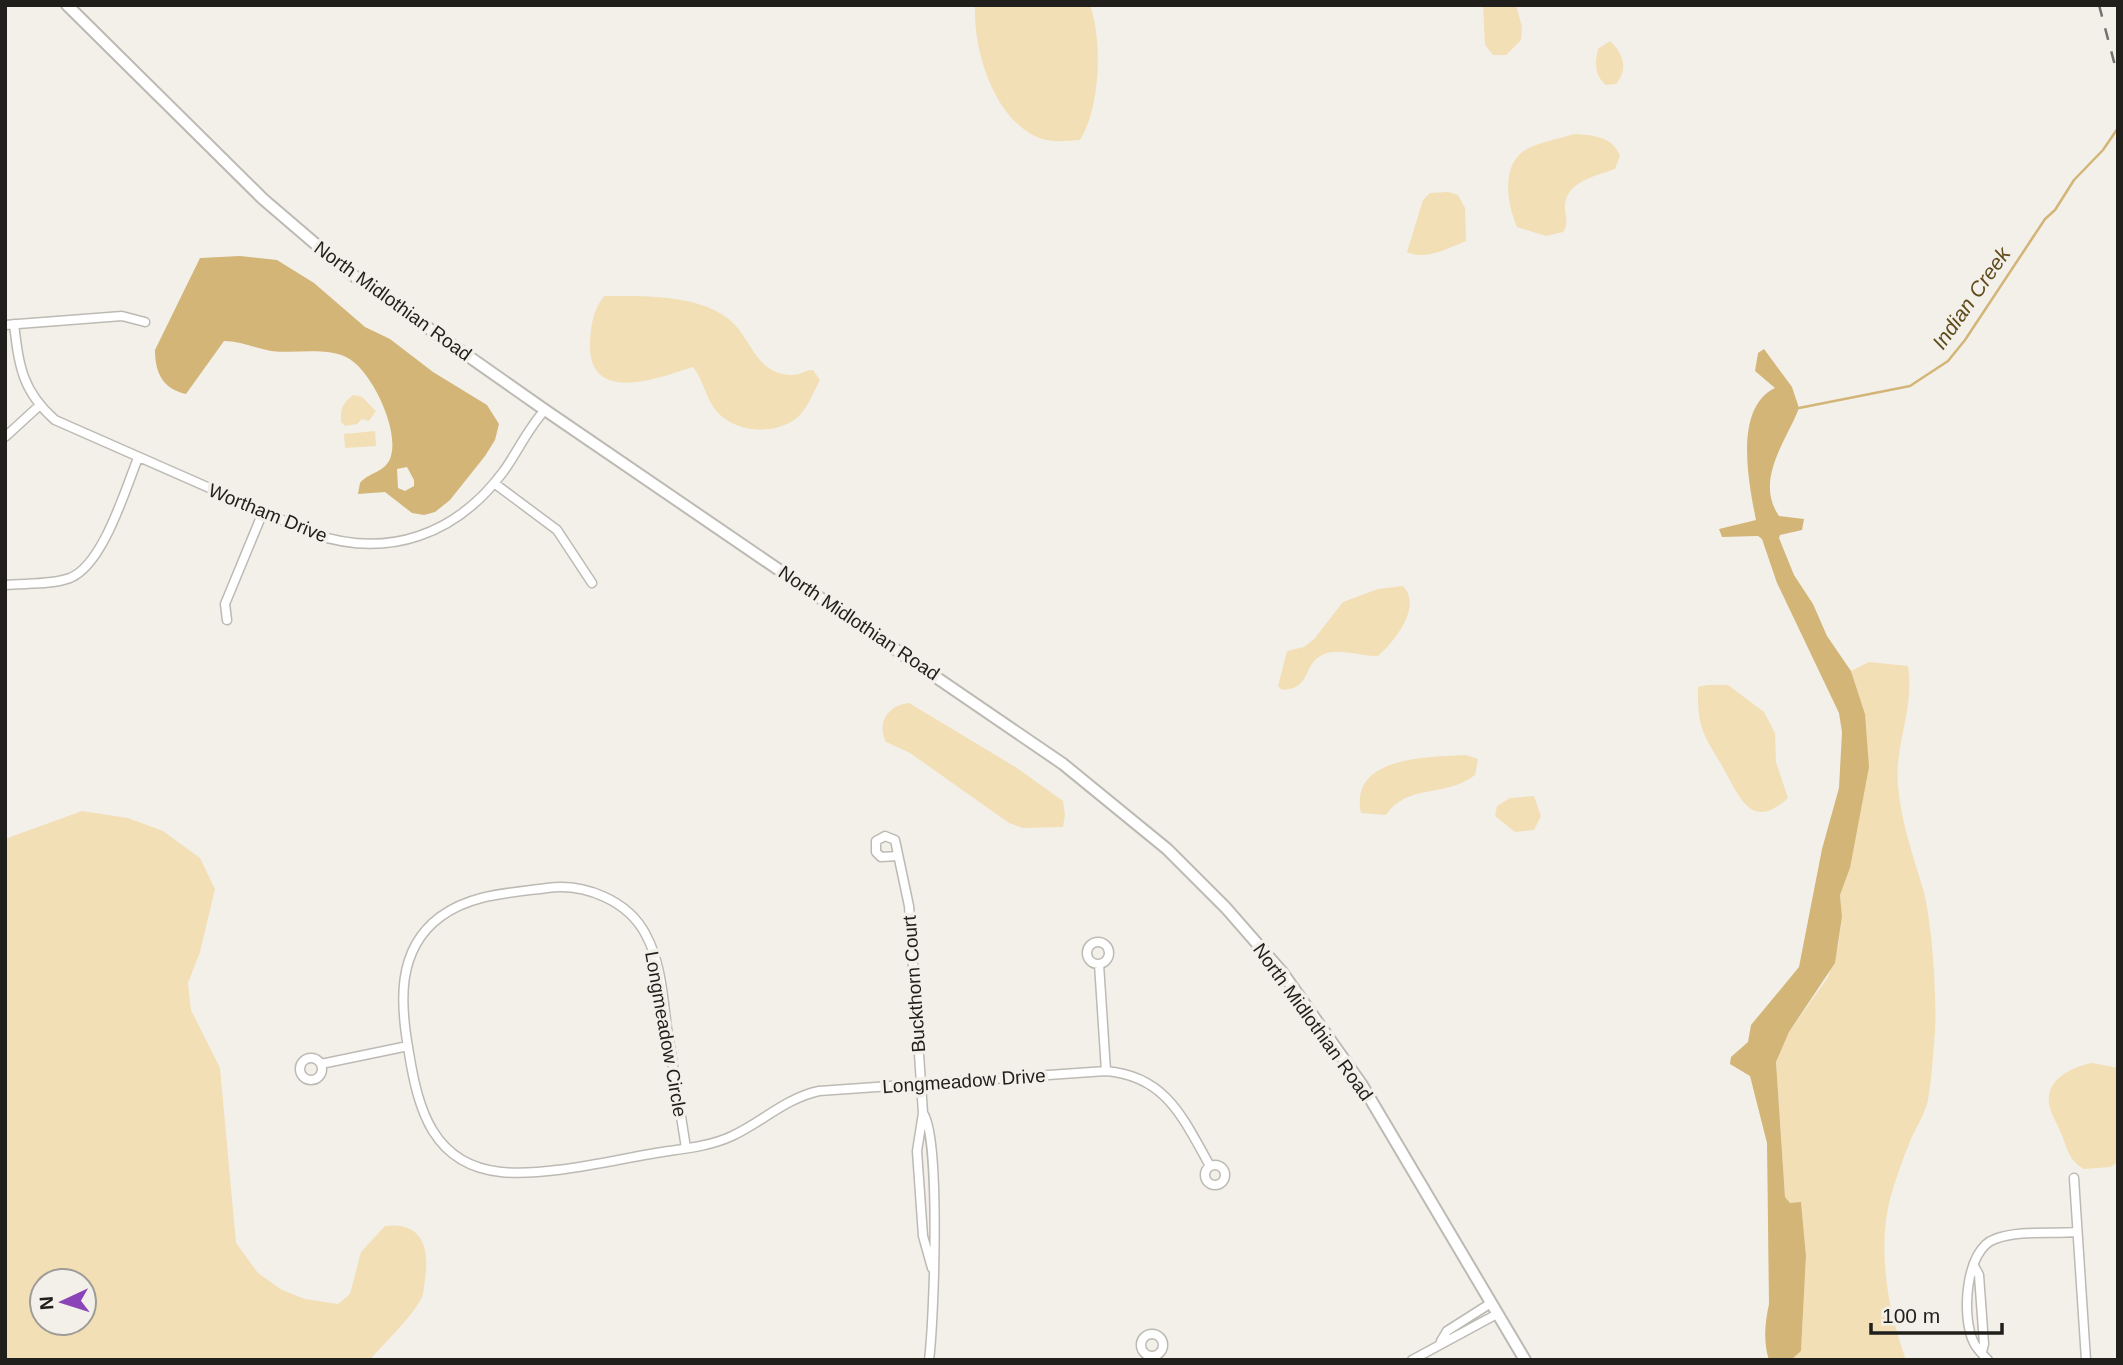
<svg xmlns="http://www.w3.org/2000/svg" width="2123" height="1365" font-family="Helvetica,sans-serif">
  <rect width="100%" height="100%" fill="#f3f0ea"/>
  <!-- green -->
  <path fill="#f2dfb5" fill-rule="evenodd" d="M975,5h115c13,36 10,104 -10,135 -14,1 -30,3 -43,-3 -44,-20 -64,-88 -62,-132z
    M1483,5h33l6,22 -1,13 -15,15h-13l-8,-10z
    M1610,41c13,12 19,28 6,43l-10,1c-12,-9 -11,-23 -8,-36z
    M1574,134c18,1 39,2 46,22l-5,13c-19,7 -47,12 -50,35 -1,12 5,17 -2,28l-17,4 -29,-9c-9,-21 -16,-56 4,-74 12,-10 38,-14 53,-19z
    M1448,192l10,3 7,13 1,33c-18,7 -40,20 -59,11l16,-52 7,-7z
    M604,296c37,0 90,-2 122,21 26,18 27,57 66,58 8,0 13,-5 21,-5l7,10c-6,11 -13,29 -22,37 -25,21 -70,15 -86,-12 -7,-12 -10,-27 -19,-38 -35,11 -106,39 -103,-25 1,-17 3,-32 14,-46z
    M353,395l9,2 14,14 -7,10 -7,-2 -5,5 -12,2 -4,-4c0,-14 1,-18 12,-27z
    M375,431l1,15 -31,2 -1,-14z
    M1403,586c20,21 -9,56 -25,70 -18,1 -40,-9 -56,-1 -20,10 -10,34 -40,35l-4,-4 9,-35 17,-4 10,-8 29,-37 35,-13z
    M1869,662l39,4c7,42 -14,79 -10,120 3,36 15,69 25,103 9,30 14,110 12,142 -2,22 -3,47 -7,69 -3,13 -11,26 -17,39 -8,19 -15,39 -21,60 -13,52 -2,111 16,161h-115l10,-9 5,-95 -5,-53h-11l-5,-6 -9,-135 13,-30 39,-55 10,-30 4,-30 -2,-22 10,-27 15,-154 -14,-43z
    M1707,685h21l36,27 11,21 1,29 12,36c-34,31 -46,5 -62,-25 -20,-37 -29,-39 -28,-86z
    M909,703l108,65 46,33 2,14 -2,12 -40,1 -14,-5 -99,-70 -24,-11c-10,-20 3,-37 23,-39z
    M1466,755l12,4 -3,16c-29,23 -68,8 -89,40l-25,-2c-12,-57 67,-56 105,-58z
    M1534,796l7,20 -7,14 -19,2 -20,-16 2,-10 13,-8z
    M82,811l46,7 35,13 37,27 15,31 -15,63 -12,31 3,27 29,58 16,175 22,30 24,17 23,9 33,5 12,-10 11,-42 24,-26c37,-5 45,22 40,53 -1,7 -1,16 -5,22 -13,21 -34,40 -50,59h-365v-521zM42,1281h42v42h-42z
    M2093,1063l25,5v93l-7,6 -27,2c-15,-8 -17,-21 -23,-36 -3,-8 -9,-17 -11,-25 -8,-27 22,-42 43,-45z"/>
  <!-- water -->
  <path fill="#d2b577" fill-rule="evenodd" d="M240,256l37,4 37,23 51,44 25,12 43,33 54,33 12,19 -4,16 -10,16 -35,44 -15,12 -11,3 -12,-2 -27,-21 -27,2 2,-11c8,-10 22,-10 29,-22 14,-26 -18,-93 -43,-104 -23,-10 -50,-3 -75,-6 -16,-3 -31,-10 -47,-10l-38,53c-23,-5 -31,-21 -31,-44l45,-92zM407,467l7,13v6l-9,5 -7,-3 -1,-19z
    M1764,349l28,38 7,21c-12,32 -45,72 -20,108l25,3 -2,11 -22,5 -1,3 15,37 19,29 14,32 24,35 14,43 4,53 -19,101 -10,27 2,22 -7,46 -46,69 -13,30 9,135 5,6 11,-1 5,54 -5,95 -10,9h-22c-6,-19 -4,-37 0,-56l-2,-161 -17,-67 -20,-12 1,-7 17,-15 3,-17 48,-58 23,-118 17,-61 3,-56 -3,-19 -62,-130 -15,-44 -4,-3 -36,1 -3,-8 37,-9c-7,-36 -23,-112 19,-132l-20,-17 3,-18z"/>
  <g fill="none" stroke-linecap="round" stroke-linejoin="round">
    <!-- stream -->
    <path stroke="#d2b577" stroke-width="2.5" d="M1799,408l111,-22 38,-25 17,-21 80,-121 10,-9 19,-30 29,-30 15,-22"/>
    <!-- minor casing -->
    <g stroke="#bdbab4" stroke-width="11">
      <path id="minor" d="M14,324c5,42 8,67 41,96l259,114c74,25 142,1 189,-62 14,-19 25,-44 42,-62
        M5,325l117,-9 23,6
        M5,437l35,-32
        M494,483l63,47 35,53
        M5,585c20,-2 46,0 65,-7 33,-13 55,-88 68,-120
        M227,620l-2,-16 38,-92
        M898,856l-17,1 -5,-5v-11l9,-5 10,4 14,66 14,207 -6,38 6,85 9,32
        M1087 953a11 11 0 1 1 22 0a11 11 0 1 1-22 0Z
        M1099,964l7,107
        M300 1069a11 11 0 1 1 22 0a11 11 0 1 1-22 0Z
        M321,1064l87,-18
        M923,1113c18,25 11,209 6,247
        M686,1148c-6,-40 -13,-80 -19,-120 -4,-31 -6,-65 -21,-93 -18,-35 -62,-52 -99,-47 -37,5 -76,6 -107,29 -44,33 -40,87 -31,136 9,56 24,112 92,119 48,5 119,-14 168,-21 21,-3 44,-6 63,-15 30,-14 54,-38 87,-45l287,-20c60,5 77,47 104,95
        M1205 1175a10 10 0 1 1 20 0a10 10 0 1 1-20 0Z
        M2074,1178l12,182
        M1974,1266l5,9 5,69 -2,8
        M1141 1345a11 11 0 1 1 22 0a11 11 0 1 1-22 0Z
        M1441,1341l6,-10 44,-28
        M1412,1360l85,-46
        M1988,1360c-5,-5 -11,-11 -14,-17 -13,-25 -9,-94 21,-104 24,-9 57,-5 82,-7"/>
    </g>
    <!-- secondary casing -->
    <g stroke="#bdbab4" stroke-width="14">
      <path id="secondary" d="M67,5l196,194 84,72 198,139 518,354 104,85 59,59 56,64 80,113 163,275"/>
    </g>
    <!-- minor -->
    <use href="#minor" stroke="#fff" stroke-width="8"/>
    <!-- secondary -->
    <use href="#secondary" stroke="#fff" stroke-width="10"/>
    <!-- rail -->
    <path stroke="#73726d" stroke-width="2.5" stroke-dasharray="12 12" stroke-linecap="butt" d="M2099,5l19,72"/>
  </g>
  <g text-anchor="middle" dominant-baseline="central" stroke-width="7" stroke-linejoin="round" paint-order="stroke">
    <!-- street labels -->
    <g font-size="19" fill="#201f1c" stroke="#f3f0ea">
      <text transform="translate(393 301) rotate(36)">North Midlothian Road</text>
      <text transform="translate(268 513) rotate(22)">Wortham Drive</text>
      <text transform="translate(859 623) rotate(34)">North Midlothian Road</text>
      <text transform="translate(914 984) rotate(-94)">Buckthorn Court</text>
      <text transform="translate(1313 1022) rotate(54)">North Midlothian Road</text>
      <text transform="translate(666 1034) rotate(80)">Longmeadow Circle</text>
      <text transform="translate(964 1081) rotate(-4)">Longmeadow Drive</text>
    </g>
    <!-- water labels -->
    <g font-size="21" font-style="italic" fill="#604b1b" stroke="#f3f0ea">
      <text transform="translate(1971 298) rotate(-55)">Indian Creek</text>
    </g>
  </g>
  <!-- border -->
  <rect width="2123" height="1365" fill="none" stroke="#201f1c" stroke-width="14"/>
  <!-- north arrow -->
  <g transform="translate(63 1302) rotate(266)"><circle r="33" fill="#f3f0ea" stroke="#9f9c98" stroke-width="2"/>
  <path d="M0-5L12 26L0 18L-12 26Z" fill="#8b44b8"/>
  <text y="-10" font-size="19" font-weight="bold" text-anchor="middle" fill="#201f1c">N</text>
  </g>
  <!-- scale -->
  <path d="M1871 1323v10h131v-10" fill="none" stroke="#201f1c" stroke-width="3.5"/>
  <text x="1882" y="1323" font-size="21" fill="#201f1c" stroke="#f3f0ea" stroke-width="5" paint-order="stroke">100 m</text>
</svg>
